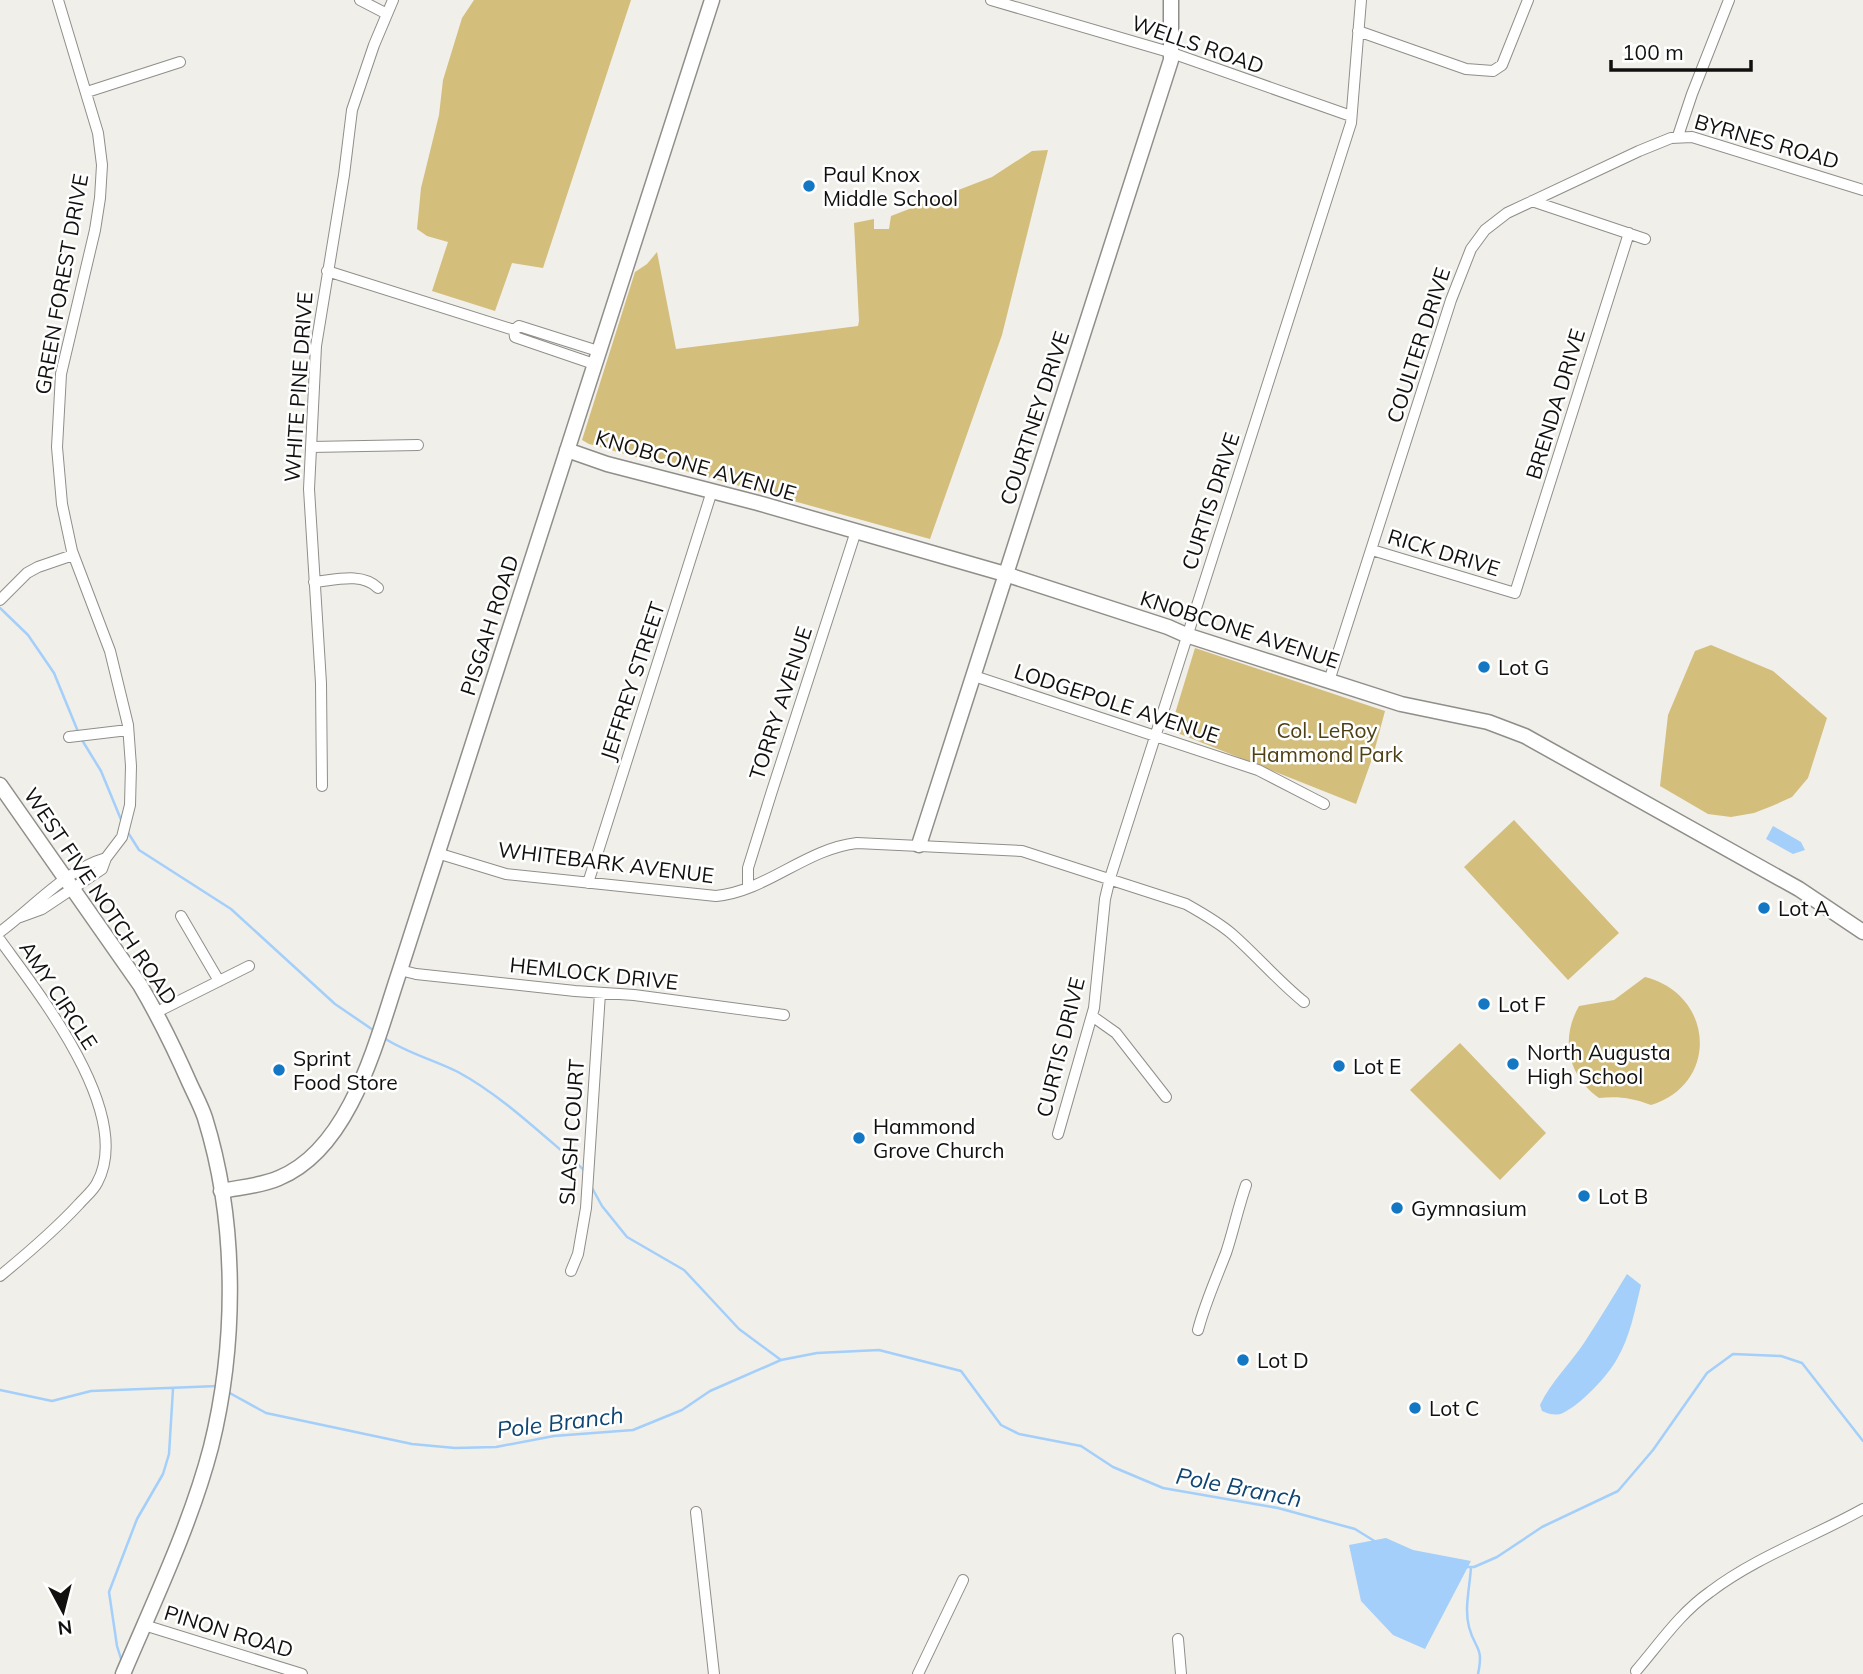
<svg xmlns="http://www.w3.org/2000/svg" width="1863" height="1674" font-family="Mulish,sans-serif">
  <rect width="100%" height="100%" fill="#f1efe9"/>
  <!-- green -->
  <path fill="#d4be7c" d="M474,0h157l-88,268 -31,-5 -17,48 -63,-20 16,-49 -21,-6 -10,-7 4,-41 18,-73 4,-35 19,-62z
    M1048,150l-46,185 -72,204 -341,-95 -7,-4 53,-168 12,-8 10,-12 19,97 182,-23 1,-5 -5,-98 20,-4v10h15l2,-13 101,-39 40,-26z
    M1711,645l62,26 54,47 -19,60 -16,19 -20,9 -18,7 -23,4 -23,-3 -48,-28 8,-71 27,-64z
    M1195,648l190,63 -12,45 -17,48 -186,-74z
    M1514,820l105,113 -51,47 -104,-113z
    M1645,977c69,17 75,107 6,128 -18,-7 -33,-9 -52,-7 -31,-22 -39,-59 -20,-92l35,-6z
    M1460,1043l86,90 -46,47 -90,-90z"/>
  <!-- water -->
  <path fill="#a3cffa" d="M1773,826l28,16 4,8 -12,4 -27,-15z
    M1627,1274l14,11c-6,25 -11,52 -24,74 -9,17 -36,45 -54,54 -7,3 -15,1 -21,-2l-2,-6c11,-23 30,-41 44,-62 15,-23 29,-46 43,-69z
    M1386,1538l27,12 58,11 -46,88 -32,-14 -32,-34 -12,-56z"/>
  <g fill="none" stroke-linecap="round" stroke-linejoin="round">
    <!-- stream -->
    <path stroke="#a3cffa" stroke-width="2.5" d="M0,608l28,27 26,38 25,61
      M82,740l19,31 21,51
      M127,831l12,19 92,59 104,95 41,28
      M384,1038c23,15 50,22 74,34 46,25 85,64 125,97l2,5
      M591,1186l11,20 25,31 57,33 55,59 42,31
      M0,1390l52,11 39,-10 127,-5
      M226,1391l40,22 146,31 43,4 41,-1 58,-11 79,-6 49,-20 28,-19 71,-31 36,-7 62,-3 82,21 40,54 18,9 62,12 32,21 50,21 115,20 77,21 21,13
      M1466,1567h8l23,-10 45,-30 76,-36 35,-41 54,-77 26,-19 48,2 21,7 61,78
      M1471,1567c-1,19 -7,42 -2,60 6,23 15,19 9,47
      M122,1662l-5,-16 -8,-54 28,-73 26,-45 6,-20 4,-65"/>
    <!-- street casing -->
    <g stroke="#908e8a" stroke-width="12">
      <path id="street" d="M360,0l27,14
        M991,0l178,52 182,64
        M1358,31l108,38 27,2 9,-6 26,-65
        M87,92l93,-30
        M1678,136l14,-42 37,-94
        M1532,201l113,38
        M327,271l187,59 5,-4 79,25
        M514,330l1,7 79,27
        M311,447l107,-2
        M1372,550l143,43 114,-360
        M314,582c21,-2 48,-10 64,6
        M0,600l27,-27 11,-6 35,-12
        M974,676l284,94 66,34
        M1329,681l122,-381 20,-51 14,-19 22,-17 132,-62 32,-13 21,-1 171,53
        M69,737l59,-7
        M322,786l-1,-103 -12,-194 7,-143 28,-171 8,-65 22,-65 19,-45
        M437,853l69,21 210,22c51,-5 89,-47 141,-53l165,8 164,53c16,9 32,18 46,30 25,22 46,47 72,68
        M588,883l124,-392
        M748,888v-20l23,-74 85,-263
        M181,916l38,65
        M20,917l22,-8 60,-40 4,-11 16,-21 8,-32 1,-39 -3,-41 -18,-74 -38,-100 -10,-47 -5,-57 4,-73 34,-144 5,-32 2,-33 -4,-32 -40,-133
        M0,932c34,-25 65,-62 106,-74
        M0,940c39,54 135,174 97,243 -4,8 -12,14 -18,21 -24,26 -51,49 -79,72
        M400,970l16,4 159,17 59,4 150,20
        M157,1012l92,-46
        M1092,1016l24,17 50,64
        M1058,1134l36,-126 11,-109 5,-21 241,-755 10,-123
        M571,1271l7,-17 8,-46 14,-215
        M1198,1330c7,-27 18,-51 28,-77 7,-21 12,-45 20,-68
        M696,1512l18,162
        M144,1625l158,49
        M1178,1639l3,35
        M1636,1671c24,-28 44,-58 74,-79 46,-35 103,-55 153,-83
        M918,1674l45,-94"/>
    </g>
    <!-- secondary casing -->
    <g stroke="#908e8a" stroke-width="17">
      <path id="secondary" d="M567,450l40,14 151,39 247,71 163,53 18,8 215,69 87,18 37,14 274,153 64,43
        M0,785l140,200c19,32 35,65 50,99 5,11 11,22 15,34 32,103 32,224 6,329 -20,77 -57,154 -88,227
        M919,845l252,-785v-60
        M221,1191c20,-4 40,-5 58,-13 73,-30 98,-140 121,-208l312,-970"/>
    </g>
    <!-- street -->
    <use href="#street" stroke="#fff" stroke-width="10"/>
    <!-- secondary -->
    <use href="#secondary" stroke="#fff" stroke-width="14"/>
  </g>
  <!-- markers -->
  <g fill="#1477c3" stroke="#fff" stroke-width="2.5">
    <circle cx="809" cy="186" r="7"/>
    <circle cx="1484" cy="667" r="7"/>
    <circle cx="1764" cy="908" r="7"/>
    <circle cx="1484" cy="1004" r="7"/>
    <circle cx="1513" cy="1064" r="7"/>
    <circle cx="1339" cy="1066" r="7"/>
    <circle cx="279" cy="1070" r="7"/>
    <circle cx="859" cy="1138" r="7"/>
    <circle cx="1584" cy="1196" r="7"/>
    <circle cx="1397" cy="1208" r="7"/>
    <circle cx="1243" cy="1360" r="7"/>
    <circle cx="1415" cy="1408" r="7"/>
  </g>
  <g text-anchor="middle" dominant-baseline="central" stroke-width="5" stroke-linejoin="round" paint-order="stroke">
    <!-- street labels -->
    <g font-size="21" fill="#11100f" stroke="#fff">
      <text transform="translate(1198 44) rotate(19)">WELLS ROAD</text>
      <text transform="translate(1767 141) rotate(16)">BYRNES ROAD</text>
      <text transform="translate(61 284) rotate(-80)">GREEN FOREST DRIVE</text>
      <text transform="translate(1418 345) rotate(-72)">COULTER DRIVE</text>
      <text transform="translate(298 387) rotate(-86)">WHITE PINE DRIVE</text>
      <text transform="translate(1555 404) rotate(-73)">BRENDA DRIVE</text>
      <text transform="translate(1034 418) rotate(-72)">COURTNEY DRIVE</text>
      <text transform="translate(696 465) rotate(16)">KNOBCONE AVENUE</text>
      <text transform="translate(1210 501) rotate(-72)">CURTIS DRIVE</text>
      <text transform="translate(1444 552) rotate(17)">RICK DRIVE</text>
      <text transform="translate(489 625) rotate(-72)">PISGAH ROAD</text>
      <text transform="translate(1240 629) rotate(18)">KNOBCONE AVENUE</text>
      <text transform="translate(632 681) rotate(-72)">JEFFREY STREET</text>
      <text transform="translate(780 703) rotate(-72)">TORRY AVENUE</text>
      <text transform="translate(1117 703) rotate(18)">LODGEPOLE AVENUE</text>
      <text transform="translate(606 862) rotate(7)">WHITEBARK AVENUE</text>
      <text transform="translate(101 896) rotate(56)">WEST FIVE NOTCH ROAD</text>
      <text transform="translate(594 973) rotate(6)">HEMLOCK DRIVE</text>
      <text transform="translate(59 995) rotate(57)">AMY CIRCLE</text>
      <text transform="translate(1060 1047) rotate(-76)">CURTIS DRIVE</text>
      <text transform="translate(571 1132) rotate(-86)">SLASH COURT</text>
      <text transform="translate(229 1631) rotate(17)">PINON ROAD</text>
    </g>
    <!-- poi labels -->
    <g font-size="21" fill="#11100f" stroke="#fff" text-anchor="start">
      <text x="823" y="174">Paul Knox<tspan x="823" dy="24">Middle School</tspan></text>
      <text x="1498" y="667">Lot G</text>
      <text x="1778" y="908">Lot A</text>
      <text x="1498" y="1004">Lot F</text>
      <text x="1527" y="1052">North Augusta<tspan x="1527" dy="24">High School</tspan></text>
      <text x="293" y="1058">Sprint<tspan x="293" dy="24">Food Store</tspan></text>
      <text x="1353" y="1066">Lot E</text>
      <text x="873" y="1126">Hammond<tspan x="873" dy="24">Grove Church</tspan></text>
      <text x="1598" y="1196">Lot B</text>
      <text x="1411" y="1208">Gymnasium</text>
      <text x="1257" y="1360">Lot D</text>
      <text x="1429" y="1408">Lot C</text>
    </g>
    <!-- park labels -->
    <g font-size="21" fill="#4d4015" stroke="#fff">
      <text x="1327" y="730">Col. LeRoy<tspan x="1327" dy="24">Hammond Park</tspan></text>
    </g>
    <!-- water labels -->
    <g font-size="23" font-style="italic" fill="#0e4572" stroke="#fff">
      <text transform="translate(560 1422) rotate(-7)">Pole Branch</text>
      <text transform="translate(1239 1487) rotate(11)">Pole Branch</text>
    </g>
  </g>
  <!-- north arrow -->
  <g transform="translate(63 1611) rotate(173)" stroke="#ffffff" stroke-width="5" paint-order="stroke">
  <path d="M0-5L12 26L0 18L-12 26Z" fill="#11100f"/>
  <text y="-10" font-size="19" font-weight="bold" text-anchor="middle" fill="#11100f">N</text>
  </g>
  <!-- scale -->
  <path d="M1611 60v10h140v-10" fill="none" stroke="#11100f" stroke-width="3.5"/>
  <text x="1622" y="60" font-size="21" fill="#11100f" stroke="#ffffff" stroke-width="5" paint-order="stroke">100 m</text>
</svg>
